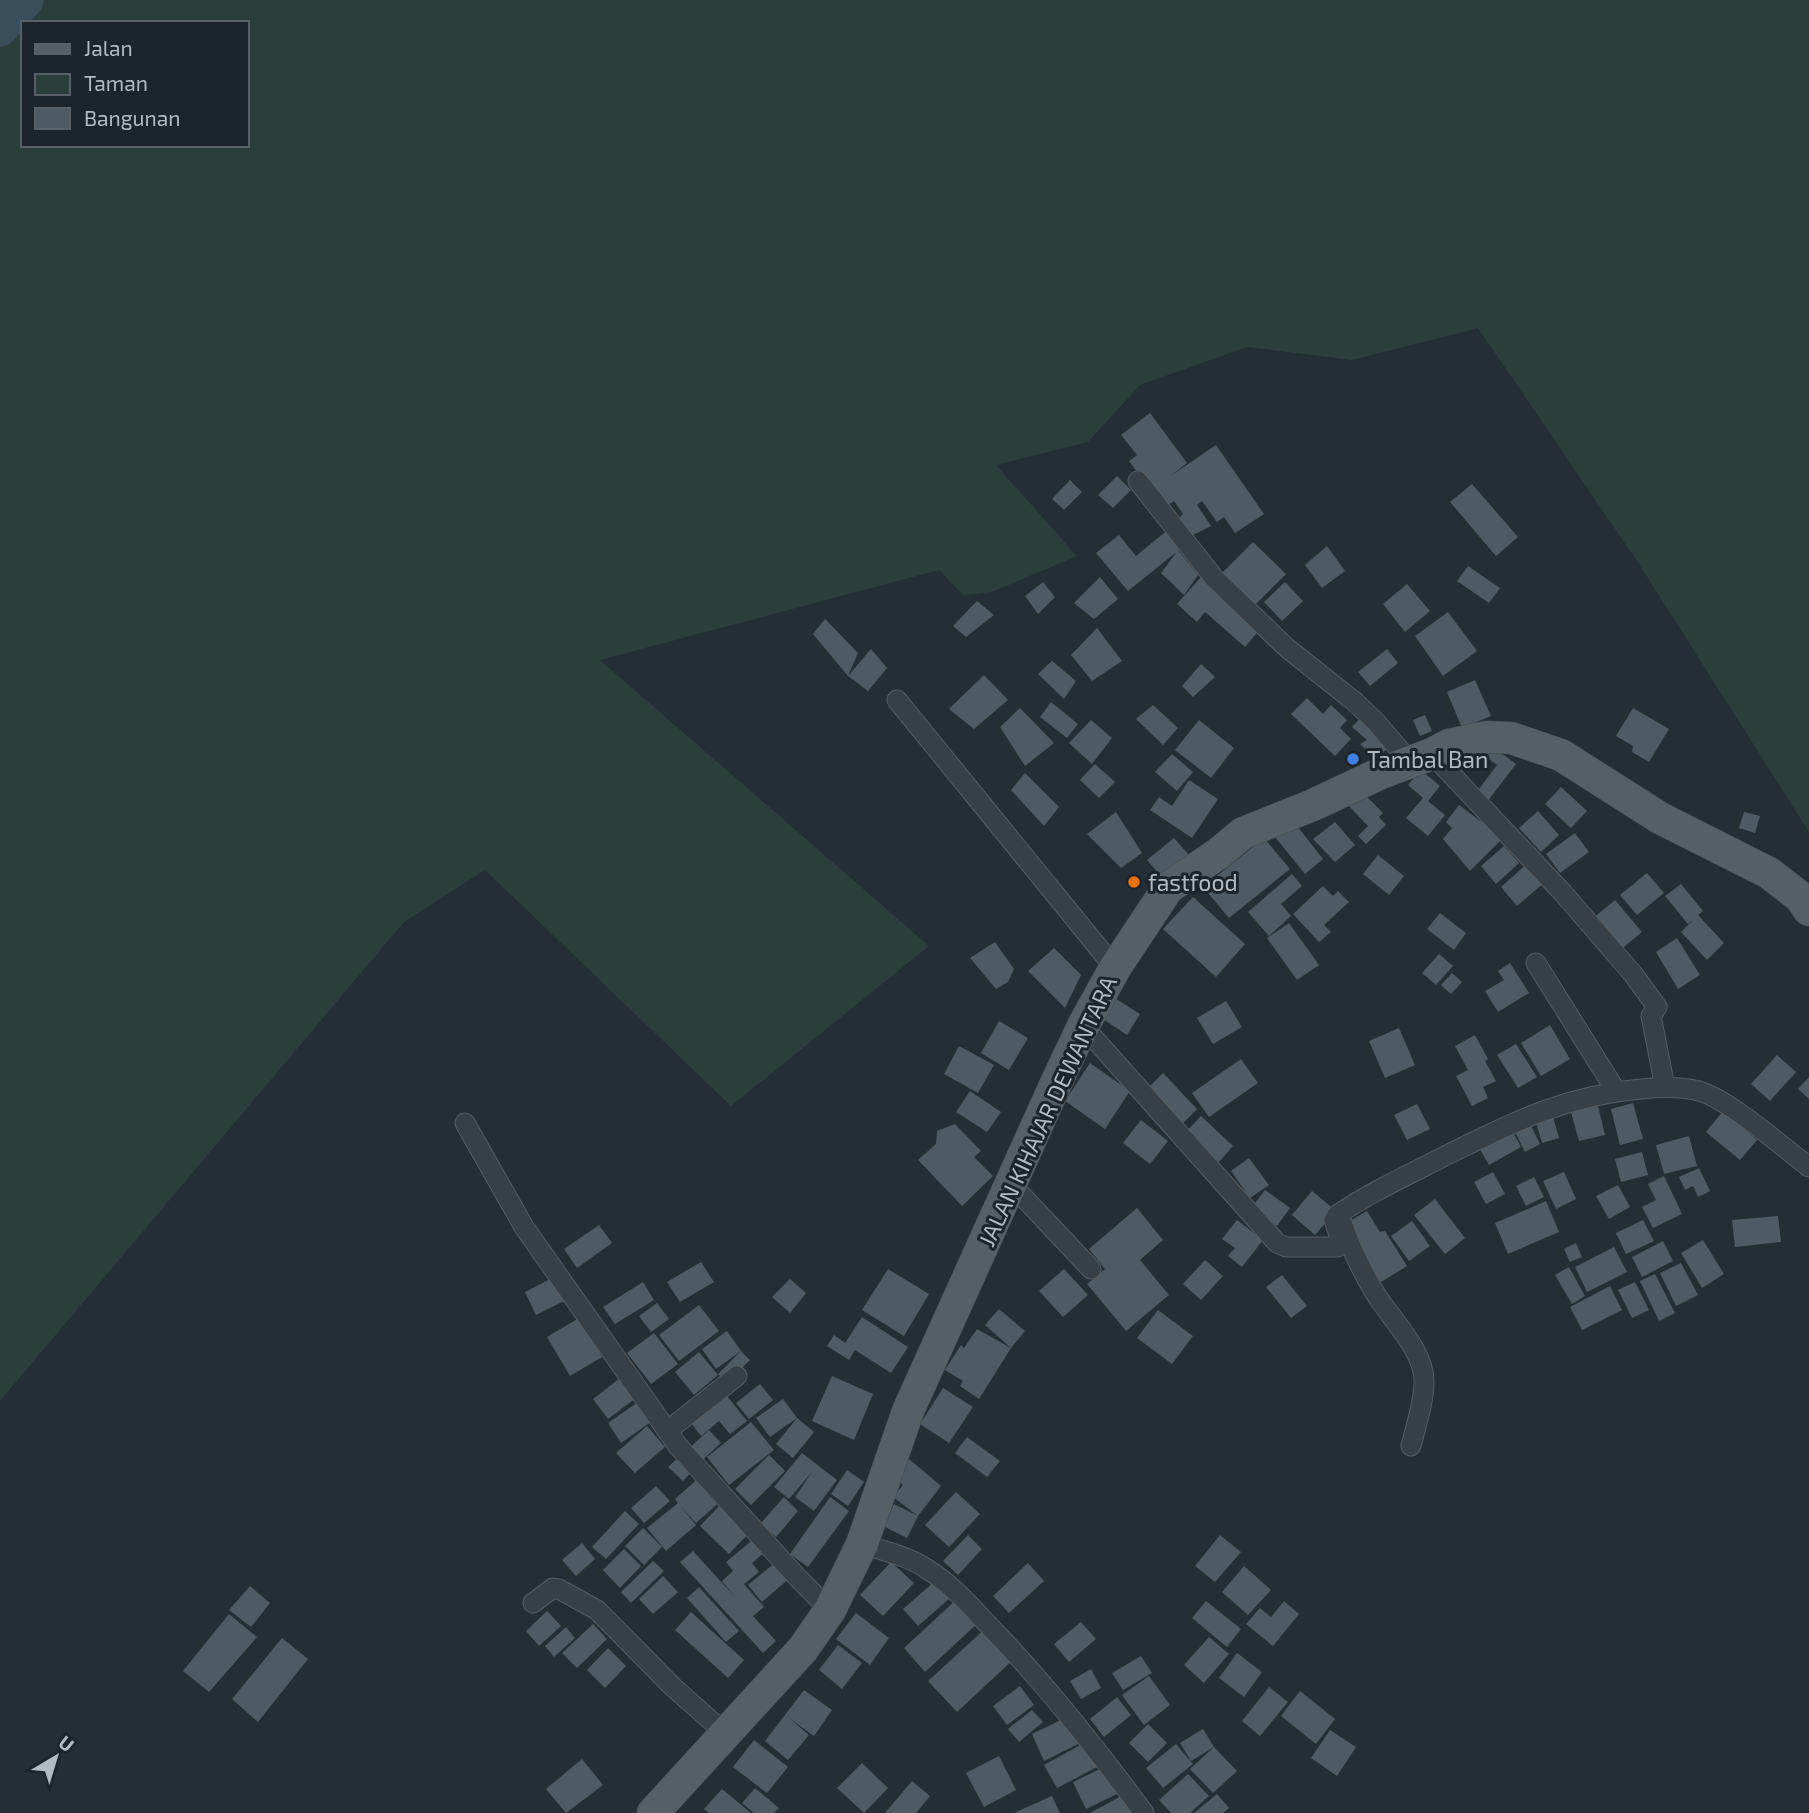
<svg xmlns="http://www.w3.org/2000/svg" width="1809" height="1813" font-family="'Exo 2',sans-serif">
  <rect width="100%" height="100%" fill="#242e35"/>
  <!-- green -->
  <path fill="#2b3e3b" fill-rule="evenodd" d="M0,0h1809v832l-170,-268 -161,-236 -126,32 -105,-13 -107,38 -52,57 -92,23 81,91 -85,36 -29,3 -24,-25 -339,90 329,286 -198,160 -246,-236 -81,52 -404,479zM23,23h224v122h-224z"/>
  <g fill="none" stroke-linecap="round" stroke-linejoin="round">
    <!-- river -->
    <path stroke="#3a4d5b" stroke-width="37" d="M0,28l25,-28"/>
  </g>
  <!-- building -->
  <path fill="#4f5b64" d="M1150,413l37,50 -18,14 47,-32 48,69 -29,19 -11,-16 -7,5 -15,-21 -5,4 14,21 -20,10 -12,-18 4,-4 -9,-13 -6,4 -13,-18 -5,3 -21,-29 8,-6 -16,-20z
    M1117,476l14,14 -18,18 -15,-13z
    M1070,480l12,12 -18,18 -12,-11z
    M1472,484l46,53 -22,19 -46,-54z
    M1170,528l14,18 -56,45 -32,-38 23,-18 17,21z
    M1253,542l33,32 -32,32 -33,-32z
    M1327,546l18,25 -23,17 -17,-23z
    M1178,550l20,25 -14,20 -23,-22z
    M1468,566l32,22 -11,15 -32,-22z
    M1100,577l18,22 -24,20 -20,-16z
    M1201,577l60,51 -16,19 -40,-35 -8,10 -20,-18z
    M1043,582l12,15 -17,17 -13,-18z
    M1285,582l18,19 -21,20 -18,-19z
    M1407,584l23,27 -25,21 -22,-28z
    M977,601l17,14 -28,22 -13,-11z
    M1448,612l29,39 -34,25 -28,-40z
    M825,619l33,34 -10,23 -35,-42z
    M1097,628l25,33 -30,20 -21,-26z
    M871,649l16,19 -19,23 -20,-15z
    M1387,649l11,14 -28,23 -12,-14z
    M1052,661l24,20 -12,18 -26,-25z
    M1201,664l14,13 -22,20 -11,-11z
    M984,675l24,25 -34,29 -25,-20z
    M1475,680l16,36 -29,12 -15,-36z
    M1307,698l16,16 8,-9 16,15 -7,8 11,11 -16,17 -44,-42z
    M1051,702l27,22 -11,14 -27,-21z
    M1153,705l25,23 -15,17 -27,-26z
    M1020,708l34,35 -29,23 -25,-39z
    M1633,708l36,21 -20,33 -17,-10 1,-6 -17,-10z
    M1425,715l7,16 -12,5 -7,-16z
    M1362,716l29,28 -15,16 -16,-16 7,-4 -15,-13z
    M1091,720l21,18 -20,26 -23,-21z
    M1199,720l35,28 -23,30 -36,-28z
    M1493,747l23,17 -29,38 -11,-9 21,-28 -11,-8z
    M1172,754l21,18 -16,19 -22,-19z
    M1095,764l20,18 -16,16 -19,-18z
    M1421,770l19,16 -12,15 17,14 -17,21 -22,-18 17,-20 -15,-13z
    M1025,773l34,34 -15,19 -33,-36z
    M1189,780l29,19 -26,39 -42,-28 9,-13 13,9z
    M1561,787l26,24 -16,17 -26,-24z
    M1362,792l21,21 -4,4 7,8 -20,19 -8,-8 10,-10 -20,-21z
    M1459,805l44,33 -33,33 -27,-32 9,-11 -6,-6z
    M1538,811l21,24 -18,17 -22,-24z
    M1116,812l26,41 -21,15 -34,-34z
    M1744,812l16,4 -5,17 -16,-5z
    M1294,822l29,37 -18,15 -30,-37z
    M1335,822l20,23 -20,17 -22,-23z
    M1575,833l14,19 -29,21 -14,-19z
    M1174,838l15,17 -26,23 -16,-18z
    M1264,838l26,31 -61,49 -26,-31z
    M1504,846l15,17 -23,21 -15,-18z
    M1378,855l26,21 -15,19 -26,-21z
    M1528,863l17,19 -28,24 -16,-19z
    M1647,873l17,20 -27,22 -17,-20z
    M1292,874l10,12 -21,18 10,12 -22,20 -21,-24z
    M1681,884l22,27 -5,4 26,28 -17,17 -26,-28 13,-13 -6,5 -23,-28z
    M1323,886l10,10 5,-5 11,11 -25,23 7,7 -12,10 -26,-28z
    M1193,897l52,47 -29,33 -53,-48z
    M1615,900l27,32 -23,19 -27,-32z
    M1440,913l26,20 -12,17 -27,-21z
    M1289,923l30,42 -22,15 -30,-42z
    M1677,938l23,37 -22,14 -22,-37z
    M995,942l19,27 -6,13 -12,7 -26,-31z
    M1054,948l27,27 -16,33 -37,-37z
    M1439,954l14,12 -17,19 -14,-12z
    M1510,963l19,30 -31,19 -13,-21 19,-11 -6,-9z
    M1452,973l10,9 -11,12 -10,-9z
    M1110,995l30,19 -13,21 -30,-20z
    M1226,1001l16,26 -29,17 -16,-26z
    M999,1021l29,17 -19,32 -28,-17z
    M1550,1025l20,34 -29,17 -20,-33z
    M1399,1028l16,37 -30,13 -16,-37z
    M1475,1035l13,24 -3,2 11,20 -13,6 5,11 -16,8 -16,-30 12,-6 -13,-24z
    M1516,1044l21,33 -19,11 -21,-33z
    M959,1046l35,19 -16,28 -34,-19z
    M1777,1055l19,17 -26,29 -19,-17z
    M1241,1059l17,24 -49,34 -17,-24z
    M1090,1063l40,28 -25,38 -40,-28z
    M1163,1073l34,36 -15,15 -34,-36z
    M1809,1077v22l-11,-10z
    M970,1091l31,21 -14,20 -31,-20z
    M1633,1103l10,36 -23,6 -9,-36z
    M1417,1104l13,25 -23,11 -13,-25z
    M1598,1106l7,29 -26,6 -8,-29z
    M1723,1111l34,29 -17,20 -34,-28z
    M1552,1114l7,24 -17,5 -7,-24z
    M1201,1116l32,30 -14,16 -33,-30z
    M1141,1120l27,21 -18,23 -27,-21z
    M1529,1122l11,22 -15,8 -11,-22z
    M955,1124l26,27 -7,6 19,19 -31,30 -44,-46 18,-16 1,-13z
    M1510,1127l11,20 -32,18 -12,-21z
    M1689,1136l8,30 -33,8 -8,-29z
    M1642,1152l6,23 -27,7 -6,-23z
    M1249,1158l20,27 -19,13 -19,-27z
    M1699,1168l11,23 -12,6 -5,-11 -8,4 -6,-13z
    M1493,1172l12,22 -19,10 -12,-22z
    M1564,1172l12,27 -20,10 -13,-28z
    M1664,1176l18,38 -29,14 -11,-21 14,-7 -8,-16z
    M1534,1177l10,20 -18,9 -10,-20z
    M1618,1185l12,22 -21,12 -13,-23z
    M1265,1190l25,18 -13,18 -25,-19z
    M1312,1191l24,20 -21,24 -23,-20z
    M1435,1199l30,39 -20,16 -31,-39z
    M1546,1201l13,31 -51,22 -13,-31z
    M1137,1208l26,32 -23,20 29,35 -43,36 -39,-47 18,-15 -16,-20z
    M1367,1211l13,21 5,-1 22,35 -26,16 -36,-58z
    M1778,1216l3,26 -46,5 -3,-27z
    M1237,1220l26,20 -21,27 -14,-11 7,-8 -13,-9z
    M1643,1220l11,21 -28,13 -10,-21z
    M1412,1221l18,25 -21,15 -18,-25z
    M599,1225l13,18 -35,25 -13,-19z
    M1703,1240l21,34 -22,14 -21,-35z
    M1663,1241l10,20 -31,16 -10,-20z
    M1576,1243l6,14 -12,5 -6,-13z
    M1614,1247l13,25 -40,20 -12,-25z
    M1205,1260l18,16 -22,24 -18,-16z
    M701,1262l13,20 -34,20 -13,-20z
    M1681,1263l17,32 -22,11 -16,-33z
    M1569,1267l16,29 -13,8 -17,-29z
    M888,1269l41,25 -25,42 -42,-26z
    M1064,1269l24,26 -25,22 -24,-26z
    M1655,1274l20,39 -16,8 -19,-40z
    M1282,1275l25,31 -16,12 -25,-31z
    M554,1277l12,23 -30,15 -11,-23z
    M790,1279l16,14 -16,20 -18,-16z
    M643,1282l11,18 -39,24 -12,-17z
    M1635,1282l14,28 -17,8 -14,-28z
    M1610,1286l12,24 -40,20 -12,-23z
    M657,1303l12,16 -18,13 -12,-16z
    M699,1305l20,26 -40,30 -20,-26z
    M999,1309l26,22 -14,17 -26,-23z
    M1158,1310l35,26 -21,28 -35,-26z
    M862,1317l46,30 -17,26 -36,-23 -6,10 -22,-14 7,-11 11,8z
    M579,1318l23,39 -32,19 -23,-39z
    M977,1329l34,19 -32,51 -19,-13 3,-5 -18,-11 16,-25 3,3z
    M727,1331l14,20 -25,18 -14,-20z
    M654,1333l24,31 -27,20 -24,-31z
    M741,1351l9,9 -23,23 -9,-9z
    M699,1352l19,23 -24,20 -19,-23z
    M624,1375l16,20 -32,24 -15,-20z
    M832,1376l41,18 -19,46 -42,-19z
    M760,1384l13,16 -24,19 -13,-16z
    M943,1388l30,19 -24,36 -29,-19z
    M723,1391l24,30 -17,13 -11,-13 -18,15 -13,-17z
    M783,1399l14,19 -27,19 -14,-19z
    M641,1400l14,19 -34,24 -13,-20z
    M797,1418l17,14 -21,26 -17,-14z
    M751,1422l23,28 -45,35 -22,-28z
    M647,1426l18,21 -30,26 -19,-20z
    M709,1430l12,13 -23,21 -12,-13z
    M967,1437l33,24 -13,16 -32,-24z
    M802,1453l35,27 -23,31 -19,-14 17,-25 -23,27 -15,-12z
    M681,1455l14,13 -12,13 -15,-14z
    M769,1455l16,16 -34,34 -16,-16z
    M909,1459l32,27 -23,30 -11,22 -24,-12 11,-22 24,12 -25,-19 10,-12 -9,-8z
    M847,1470l17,12 -16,24 -17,-12z
    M701,1476l22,23 -27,24 -15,-16 15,18 -30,26 -19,-23 31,-25 -3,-4z
    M656,1486l14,15 -26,22 -13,-15z
    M956,1492l24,22 -31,33 -24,-22z
    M784,1497l14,14 -22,26 -15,-14z
    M830,1497l19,14 -41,56 -18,-13z
    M722,1503l29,28 -22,23 -29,-28z
    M625,1511l14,13 -33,35 -14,-12z
    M643,1528l19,19 -18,18 -19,-19z
    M968,1535l14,14 -24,26 -15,-14z
    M1220,1535l21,17 -26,30 -20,-16z
    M755,1538l11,13 -14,12 7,9 -15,12 20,23 -11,9 23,25 -13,12 -83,-91 13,-11 42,46 -13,-16 11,-10 -7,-9z
    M582,1543l13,16 -19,17 -14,-16z
    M624,1549l17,17 -21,22 -17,-18z
    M653,1561l11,10 -33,32 -10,-11z
    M777,1561l14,16 -29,25 -14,-17z
    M891,1562l23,21 -31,33 -23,-21z
    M1028,1563l16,18 -35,32 -16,-17z
    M1244,1566l27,24 -23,25 -26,-23z
    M663,1576l15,16 -25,22 -14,-15z
    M935,1581l15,17 -32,28 -15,-17z
    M250,1586l20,17 -19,24 -22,-17z
    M699,1587l40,44 -13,11 -39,-44z
    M957,1599l21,24 -53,49 -21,-24z
    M1206,1601l35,28 -14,18 -35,-29z
    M1284,1601l15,13 -26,32 -27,-22 14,-16 11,9z
    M547,1611l14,15 -22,20 -13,-15z
    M691,1612l53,48 -16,18 -53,-48z
    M856,1613l33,25 -19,27 -34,-26z
    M229,1614l28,23 -48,55 -26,-21z
    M1081,1622l15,17 -27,23 -15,-18z
    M593,1624l14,15 -30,29 -15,-15z
    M566,1627l9,11 -21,19 -9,-11z
    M987,1627l28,31 -58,54 -29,-31z
    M1209,1637l20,17 -25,29 -20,-18z
    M282,1638l26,21 -50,63 -26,-23z
    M838,1645l24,18 -20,26 -23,-19z
    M608,1648l18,18 -21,22 -18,-18z
    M1237,1653l25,19 -18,25 -25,-19z
    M1141,1656l11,17 -29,17 -11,-17z
    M1091,1669l10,19 -20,11 -11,-18z
    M1149,1676l21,29 -26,20 -22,-30z
    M1020,1686l14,19 -27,20 -14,-19z
    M1269,1687l19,15 -28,34 -18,-15z
    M804,1690l28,20 -18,26 -25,-18 20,17 -21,25 -23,-19z
    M1300,1691l35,28 -19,25 -35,-28z
    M1117,1697l14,18 -27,22 -14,-18z
    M1032,1710l11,12 -24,20 -11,-13z
    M1069,1716l13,26 -38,19 -12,-27z
    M1148,1724l19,19 -19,19 -19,-19z
    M1203,1729l11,18 -23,14 -11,-18z
    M1330,1730l26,17 -19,29 -26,-18z
    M754,1740l34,27 -21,26 -34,-26z
    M1084,1743l13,24 -40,21 -13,-23z
    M1176,1744l17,20 -30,24 -17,-20z
    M1214,1747l23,24 -24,22 -23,-24z
    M999,1756l17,34 -32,17 -18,-34z
    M582,1759l21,26 -37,28 -20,-24z
    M862,1763l26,25 -24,25 -27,-25z
    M1106,1766l13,27 -33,16 -13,-27z
    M1188,1774l21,22 -19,17h-19l-12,-13z
    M912,1781l18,15 -14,17h-31z
    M755,1788l24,20 -5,5h-20l-12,-10z
    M722,1789l29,24h-42l-5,-4z
    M1217,1794l12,14 -6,5h-29z
    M1123,1795l10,18h-43z
    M1052,1796l8,17h-46z"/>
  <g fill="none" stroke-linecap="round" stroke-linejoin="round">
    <!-- street casing -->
    <g stroke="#555e64" stroke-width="21">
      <path id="street" d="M1138,481l76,97 73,70 68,54 21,20 34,40
        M897,700l218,268
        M1432,754l131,139 70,81 24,33 -6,9 14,71
        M1536,963l80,128
        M1083,1026l194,217 9,4h51l4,-6 -7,-21 3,-5c34,-23 71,-40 108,-59 66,-33 121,-61 196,-67 19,-2 39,-3 58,2 31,9 82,55 110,76
        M465,1123l59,104 154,219 120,132 32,32
        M1009,1182l82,87
        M1343,1225c8,24 19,46 32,68 15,25 50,58 49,89 0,21 -8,43 -13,64
        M667,1431l70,-55
        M862,1544c22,7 46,12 65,25 26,16 46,40 67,62 55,57 103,118 150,182
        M533,1603l20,-15 6,1 38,21 76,77 53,47"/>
    </g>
    <!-- primary casing -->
    <g stroke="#404950" stroke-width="33">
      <path id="primary" d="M653,1813l150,-164 27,-39 32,-66 46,-133 149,-330 26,-55 32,-58 53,-80 51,-35 24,-20 70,-28 68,-32 51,-19 17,-9 38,-8 24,1 50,17 99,63 109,55 31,24 9,13"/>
    </g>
    <!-- street -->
    <use href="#street" stroke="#374046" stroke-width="19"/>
    <!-- primary -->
    <use href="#primary" stroke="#555f66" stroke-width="32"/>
  </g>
  <!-- markers -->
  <circle fill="#3f7fe0" stroke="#1c252b" stroke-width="2.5" cx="1353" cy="759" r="7"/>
  <circle fill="#e8710a" stroke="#1c252b" stroke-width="2.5" cx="1134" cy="882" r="7"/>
  <g text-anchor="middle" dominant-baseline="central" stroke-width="6" stroke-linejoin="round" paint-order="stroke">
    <!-- poi labels -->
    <g font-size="23" fill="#b2bbc3" stroke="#1c252b" text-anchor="start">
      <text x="1367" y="759">Tambal Ban</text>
      <text x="1148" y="882">fastfood</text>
    </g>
    <!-- street labels -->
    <g font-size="23" fill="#b2bbc3" stroke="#1c252b">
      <text transform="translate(1047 1111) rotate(-65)">JALAN KIHAJAR DEWANTARA</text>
    </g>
  </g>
  <!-- legend -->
  <rect x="21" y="21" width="228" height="126" fill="#1c252b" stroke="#586168" stroke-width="2"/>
  <rect x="35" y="44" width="35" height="10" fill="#555f66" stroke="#586168" stroke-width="2"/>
  <text x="84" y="56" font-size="21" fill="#b2bbc3">Jalan</text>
  <rect x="35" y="74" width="35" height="21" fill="#2b3e3b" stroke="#586168" stroke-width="2"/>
  <text x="84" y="91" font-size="21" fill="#b2bbc3">Taman</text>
  <rect x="35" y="108" width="35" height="21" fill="#4f5b64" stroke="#586168" stroke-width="2"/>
  <text x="84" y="126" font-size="21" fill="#b2bbc3">Bangunan</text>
  <!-- north arrow -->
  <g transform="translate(56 1757) rotate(38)" stroke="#1c252b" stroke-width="5" paint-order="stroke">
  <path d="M0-5L12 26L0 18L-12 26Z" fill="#b2bbc3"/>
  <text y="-10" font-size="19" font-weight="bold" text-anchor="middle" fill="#b2bbc3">U</text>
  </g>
</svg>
